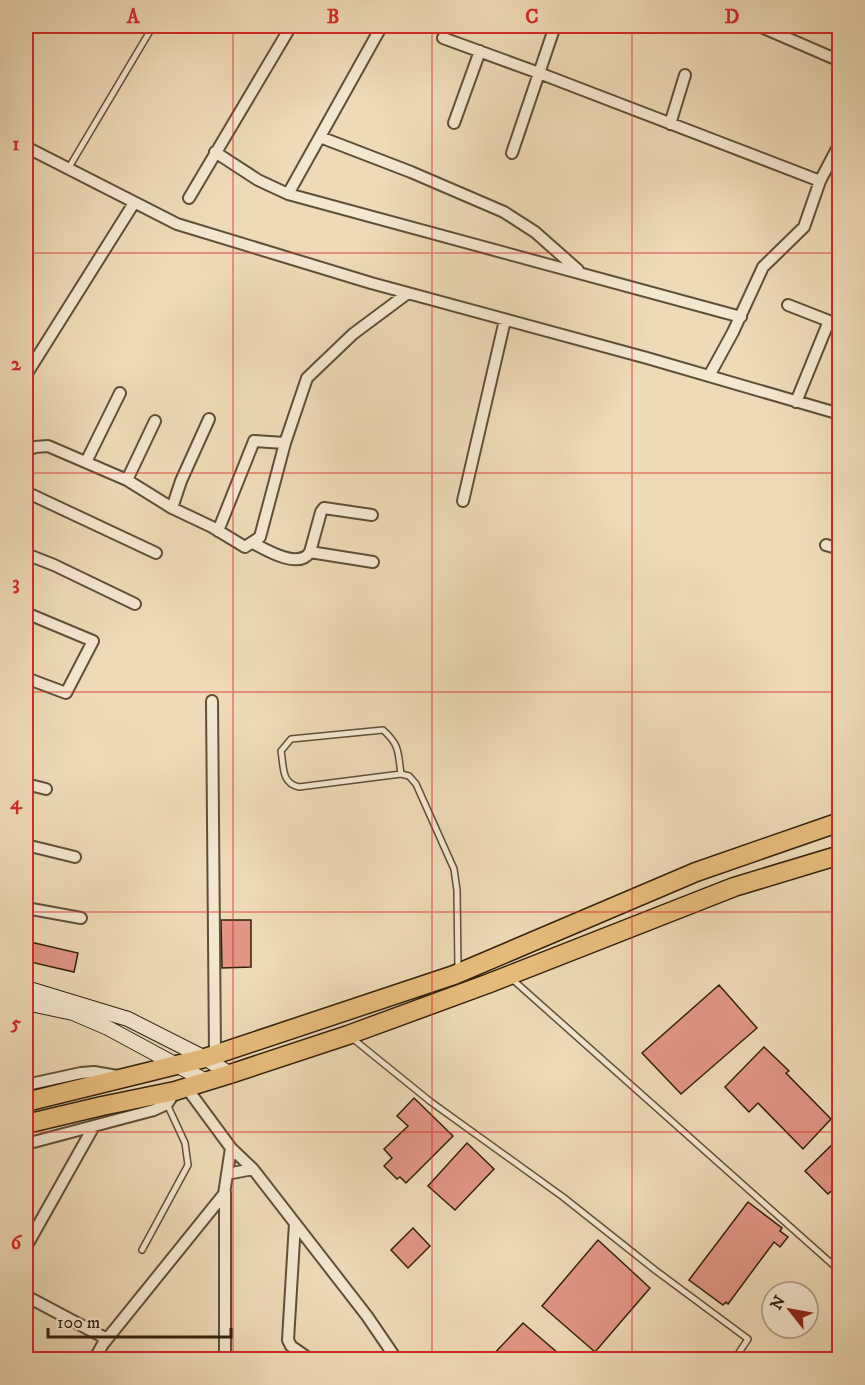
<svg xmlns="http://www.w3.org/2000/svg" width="865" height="1385" font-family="'IM FELL DW Pica',serif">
  <rect width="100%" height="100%" fill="#eedab7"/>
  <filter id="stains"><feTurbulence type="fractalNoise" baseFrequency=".00333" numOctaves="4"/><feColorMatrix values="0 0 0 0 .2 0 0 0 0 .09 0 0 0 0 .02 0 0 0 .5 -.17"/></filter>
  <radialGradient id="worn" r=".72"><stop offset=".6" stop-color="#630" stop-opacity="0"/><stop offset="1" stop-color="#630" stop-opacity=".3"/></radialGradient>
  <!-- building -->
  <path fill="#e29585" stroke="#31210d" stroke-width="1.5" d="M221,920h30v47l-29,1z
    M26,941l52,12 -4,19 -48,-11z
    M719,985l38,43 -76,66 -39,-41z
    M764,1047l25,24 -3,2 45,46 -28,30 -45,-46 -9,9 -24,-25z
    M414,1098l39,38 -47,47 -6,-6 -3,2 -13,-13 8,-8 -8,-9 24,-23 -11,-10z
    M840,1137v46l-12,11 -23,-23z
    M467,1143l27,26 -39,41 -27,-24z
    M748,1202l34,26 -2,3 8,6 -8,10 -6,-5 -46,62 -2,-2 -3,3 -34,-25z
    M413,1228l17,18 -22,22 -17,-18z
    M598,1240l52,48 -55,64 -53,-46z
    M523,1323l42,36h-76z"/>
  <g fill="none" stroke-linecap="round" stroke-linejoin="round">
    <!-- lane casing -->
    <g stroke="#604f38" stroke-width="8">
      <path id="lane" d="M68,169l85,-143
        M401,774c-3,-21 -1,-29 -18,-44l-92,9 -10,12c3,16 0,32 18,36l102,-13 8,2 7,8 38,85 3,21 1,79
        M512,979l328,292
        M352,1038l79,64 132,95 92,73 93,69 -14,21
        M142,1250l46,-85 -3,-22 -18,-39"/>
    </g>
    <!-- street casing -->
    <g stroke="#604f38" stroke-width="14">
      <path id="street" d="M759,26l81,35
        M443,38l96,35 281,108 -16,46 -41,40 -30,65 -24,44
        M454,123l26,-72
        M670,124l15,-49
        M320,137l91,35 93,40 31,20 43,38
        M26,147l151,77 194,59 276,75 193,56
        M215,152l43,28 30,14 453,123
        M512,153l43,-127
        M820,181l20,-38
        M288,194l92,-165
        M189,198l102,-172
        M788,305l41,16 -33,81
        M26,375l108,-172
        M26,451l9,-4 13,-1 79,34 45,28 40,19 33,20 15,-10 25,-94 22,-65 46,-44 55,-41
        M86,462l34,-69
        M127,480l28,-59
        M26,492l130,61
        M463,501l42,-181
        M172,508l9,-27 28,-62
        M218,531l36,-90 31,2
        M253,543c13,7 46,27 57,9l11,-40 3,-4 48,7
        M826,545l14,4
        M310,552l63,10
        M26,554l28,11 81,39
        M26,613l67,28 -27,52 -40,-15
        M212,701l3,354
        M26,784l20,5
        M26,845l49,12
        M26,908l55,10
        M26,1085l55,-12 13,-1 23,4
        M186,1087l45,61 22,21 114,147 30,44
        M26,1144l128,-34 13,-6 8,-12
        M227,1174l26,-5
        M295,1223l-7,117 3,6 20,14
        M26,1247l68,-121
        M26,1296l81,43
        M94,1360l9,-16 121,-150 7,-46
        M225,1360v-168"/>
    </g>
    <!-- secondary casing -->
    <g stroke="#31210d" stroke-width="16">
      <path id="secondary" d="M26,988l102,31 77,39 25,16
        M26,1003l47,10 35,15 98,53"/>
    </g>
    <!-- highway casing -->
    <g stroke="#31210d" stroke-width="21">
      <path id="highway" d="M26,1102l179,-44 249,-83 242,-103 144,-50
        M26,1124l76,-18 73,-15 55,-17 118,-39 139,-51 247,-97 106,-32"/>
    </g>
    <!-- lane -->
    <use href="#lane" stroke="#f4e7d0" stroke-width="5"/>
    <!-- street -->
    <use href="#street" stroke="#f4e7d0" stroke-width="10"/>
    <!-- secondary -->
    <use href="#secondary" stroke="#f4e7d0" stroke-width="14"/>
    <!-- highway -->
    <use href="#highway" stroke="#e7bd7c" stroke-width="18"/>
  </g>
  <!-- grid -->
  <path fill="none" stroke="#d62828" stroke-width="1.5" stroke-opacity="0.55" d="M233,26v1334M432,26v1334M632,26v1334M26,253h814M26,473h814M26,692h814M26,912h814M26,1132h814"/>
  <!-- margin -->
  <rect width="865" height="1385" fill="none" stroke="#eedab7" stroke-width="66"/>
  <!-- north arrow -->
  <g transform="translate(790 1310) rotate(301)"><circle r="28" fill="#f4e7d0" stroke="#a69882" stroke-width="1.5"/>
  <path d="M0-4.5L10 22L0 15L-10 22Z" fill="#8f2418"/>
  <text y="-9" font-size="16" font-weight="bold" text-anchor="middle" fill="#31210d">N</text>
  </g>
  <!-- scale -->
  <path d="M48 1328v9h183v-9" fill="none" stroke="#31210d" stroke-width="3"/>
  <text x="57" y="1328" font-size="18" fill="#31210d" stroke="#f4e7d0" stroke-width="4.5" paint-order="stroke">100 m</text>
  <rect x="33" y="33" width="799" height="1319" fill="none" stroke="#d62828" stroke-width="2"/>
  <g font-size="20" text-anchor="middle" font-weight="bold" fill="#d62828">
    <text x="133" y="23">A</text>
    <text x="333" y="23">B</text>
    <text x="532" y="23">C</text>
    <text x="732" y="23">D</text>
    <text x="16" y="150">1</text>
    <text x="16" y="370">2</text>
    <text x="16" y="589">3</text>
    <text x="16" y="809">4</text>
    <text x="16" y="1029">5</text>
    <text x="16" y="1249">6</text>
  </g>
  <rect width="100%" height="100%" filter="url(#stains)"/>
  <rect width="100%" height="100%" fill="url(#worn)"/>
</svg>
